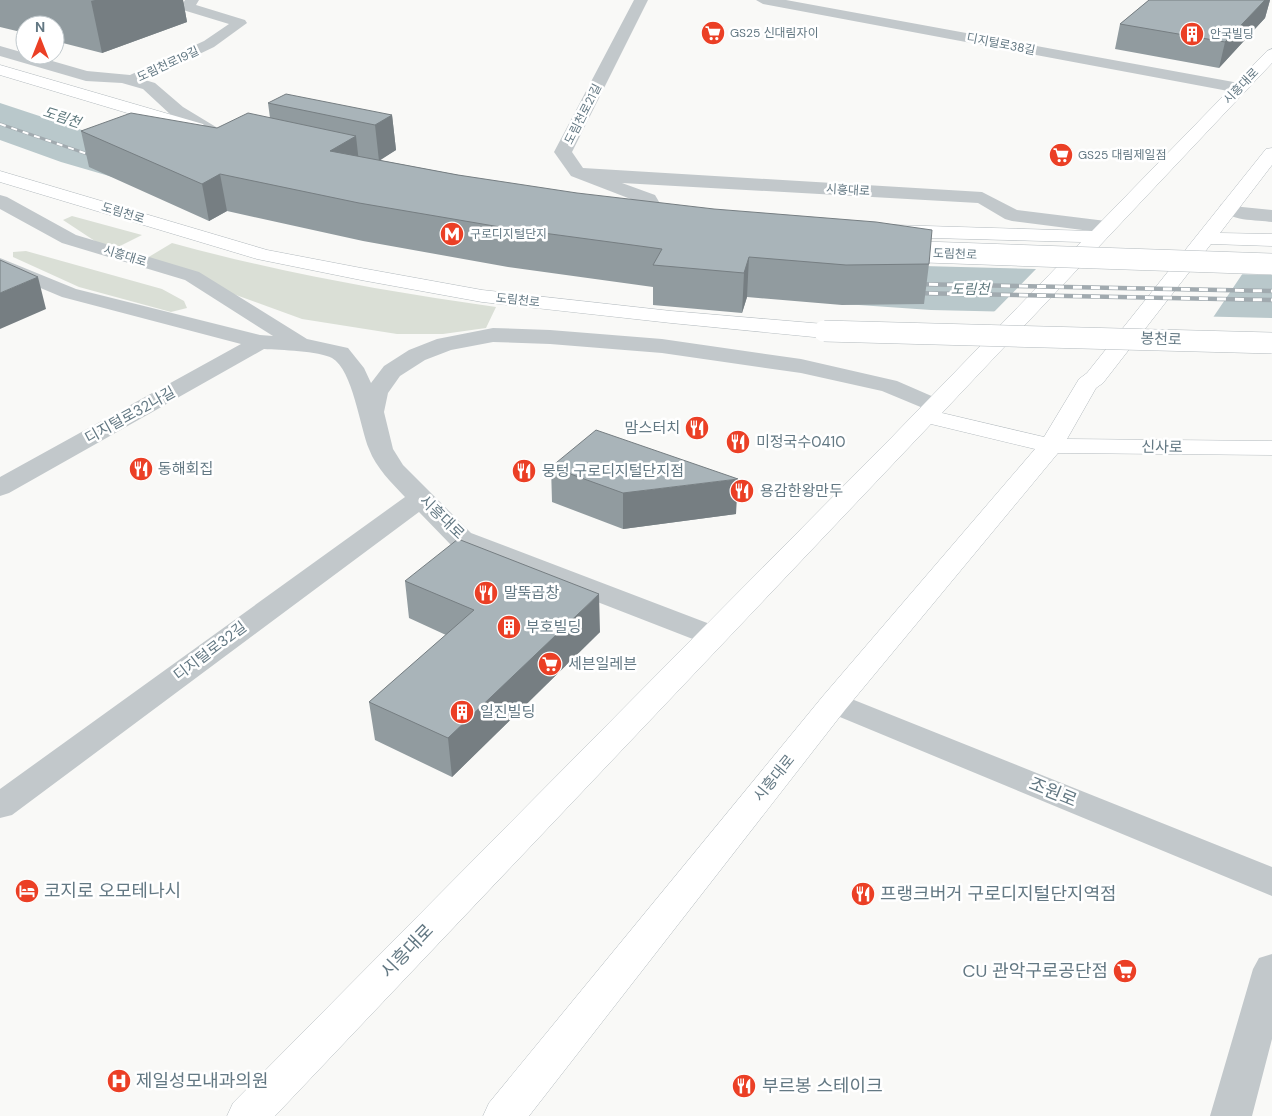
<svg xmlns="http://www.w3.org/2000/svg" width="1272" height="1116" font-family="'DM Sans','Noto Sans KR',sans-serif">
  <rect width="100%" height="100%" fill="#f9f9f7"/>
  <!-- green -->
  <path fill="#dadfd6" d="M72,216l70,19 -32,16 -47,-31z
    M172,243c106,29 215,49 324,64l-10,21 -43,6h-46l-95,-15 -160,-58z
    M26,251l136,38 22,12 3,7 -16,4 -92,-25 -66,-30v-5z"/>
  <!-- water -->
  <path fill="#b9c8cb" d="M0,103l109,36 814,127 349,9v43l-341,-8 -101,-7 -618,-97 -151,-44 -61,-22z"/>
  <!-- pier -->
  <path fill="#f9f9f7" d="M923,263l349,10h-29l-31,46 -220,-5 45,-46z"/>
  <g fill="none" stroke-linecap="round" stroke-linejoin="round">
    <!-- major casing -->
    <g stroke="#b3babe" stroke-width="1">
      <path id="major" d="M1272,49v14l-330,350 102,24 35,-58 8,-6 179,-224 6,-1v17l-52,68 52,1v12l-61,-2 -108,139 -7,5 -29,51 205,2v14l-214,-2 -213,257 -316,406h-46l6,-13 334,-407 212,-247 -104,-25 -656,692h-48l6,-13 659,-666 189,-195 -188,-5 -7,-2 -3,-4 3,-4 7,-2 199,6 175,-180z
        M0,65l203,59 3,4 -3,4h-12l-191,-57z
        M0,171l267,79 94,18 121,22 189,21 153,13 8,2 3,5 -3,5 -8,2 -153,-15 -189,-21 -121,-22 -104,-21 -257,-77z"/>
    </g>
    <!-- minor -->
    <path fill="#c2c8cb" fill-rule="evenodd" d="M185,0h14l-3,5 49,15 2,3 -33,24 -69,33 10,3 28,24 33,20 3,4 -3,4 -6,1 -6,-1 -33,-20 -28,-26 -21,-6 -36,-2 -86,-25v-10l87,25 43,4 74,-34 25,-17 -46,-14 -2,-3z
      M634,0h14l-76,152 11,16 399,24 35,18 89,11 7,2 3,4 -3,4 -7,2 -94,-12 -7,-2 -27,-16 -356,-20 33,12 10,17 -3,4 -7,2 -7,-2 -7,-13 -70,-27 -17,-24z
      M756,0h30l453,83 6,2 2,3 -2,3 -6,2 -476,-89z
      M0,195l7,2 69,38 123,37 108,67 41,9 16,20 7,15 13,-17 25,-16 28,-11 56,-11 57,2 112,9 139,20 96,22 46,20 4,5 -4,5 -8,2 -53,-22 -81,-18 -139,-20 -112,-9 -57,-2 -42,8 -26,10 -25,16 -12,17 -4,19 9,37 10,16 68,68 252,96 5,7 -5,7 -10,2 -10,-2 -252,-98 -32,-33 -407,303 -12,3v-29l405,-292c-13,-14 -29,-29 -36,-48 -9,-21 -16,-79 -37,-91 -13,-7 -52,-8 -68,-9l-255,144 -9,3v-19l241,-133 -179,-47 -62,-26v-13l76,31 184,46 13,1 -88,-56 -123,-37 -62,-34z
      M1228,202l14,5 30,3v12c-15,-2 -44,-1 -53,-14l2,-4z
      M834,692l438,175v29l-449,-186 -5,-7 5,-7z
      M1272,954v85l-20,77h-42l43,-147 6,-11z"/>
    <!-- major -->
    <use href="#major" fill="#fff" fill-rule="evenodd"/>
    <!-- rail-far1 casing -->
    <g stroke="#a1aaaf" stroke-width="3">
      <path id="rail-far1" d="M0,124l99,34"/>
    </g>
    <!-- rail casing -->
    <g stroke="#a1aaaf" stroke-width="4.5">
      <path id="rail" d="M911,284l361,7
        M911,293l361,7"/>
    </g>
    <!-- rail-far1 -->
    <use href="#rail-far1" stroke="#fff" stroke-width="2" stroke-dasharray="6" stroke-linecap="butt"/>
    <!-- rail -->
    <use href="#rail" stroke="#fff" stroke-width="3" stroke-dasharray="9" stroke-linecap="butt"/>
    <!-- major-bridge casing -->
    <g stroke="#b3babe" stroke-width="22" stroke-linecap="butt">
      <path id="major-bridge" d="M896,251l376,13
        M824,331l448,12"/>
    </g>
    <!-- major-bridge -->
    <use href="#major-bridge" stroke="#fff" stroke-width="21"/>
  </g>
  <!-- wall -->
  <path fill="#919b9f" d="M0,0h183l4,22 -85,31 -47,-12v-16h-30v8l-25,-6z
    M1149,0h121l-5,18 -46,50 -104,-19 5,-25z
    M268,103l124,12 4,35 -17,10 550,104 -5,40 -82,1 -95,-8 -5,16 -89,-8v-18l-145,-20 -145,-26 -136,-30 -18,10 -120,-54 -8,-36 136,-3 53,-10z
    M551,467l185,47 -113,15 -71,-27z
    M405,581l195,51 -148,145 -77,-37 -6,-38 77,-67 -37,-17z"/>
  <!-- shaded-wall -->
  <path fill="#767e82" d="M95,0h88l4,22 -85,31 -11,-52z
    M1265,0h5l-5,18 -46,50 6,-26z
    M392,115l4,35 -17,11 -4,-36z
    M356,136l4,36 -30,-21z
    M220,174l7,37 -18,10 -7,-37z
    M749,257l-2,40 -5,16 2,-40z
    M38,277l8,32 -46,20v-36z
    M738,479l-2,35 -113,15v-36z
    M599,594l1,38 -148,145 -4,-39z"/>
  <!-- building -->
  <path fill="#a9b4b9" stroke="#767e82" d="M1149,0h116l-40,42 -105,-18z
    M286,94l106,21 -17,10 -107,-22z
    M131,113l86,15 31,-15 108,23 -26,15 128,24 119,18 137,16 162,13 56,8 -3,34 -83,1 -97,-8 -5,16 -91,-8 9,-16 -156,-21 -147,-25 -139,-29 -18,10 -121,-53z
    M0,260l38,17 -38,16z
    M596,430l142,49 -115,14 -72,-26z
    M458,539l141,55 -151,144 -79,-36 105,-92 -69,-29z"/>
  <!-- icons -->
  <defs>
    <g id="supermarket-disc" transform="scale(1.25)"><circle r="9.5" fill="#eb3f25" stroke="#fff"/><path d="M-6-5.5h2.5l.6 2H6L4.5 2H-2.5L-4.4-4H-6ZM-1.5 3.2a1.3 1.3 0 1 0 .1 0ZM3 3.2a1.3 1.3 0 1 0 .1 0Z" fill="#fff"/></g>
    <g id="building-disc" transform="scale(1.25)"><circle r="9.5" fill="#eb3f25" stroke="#fff"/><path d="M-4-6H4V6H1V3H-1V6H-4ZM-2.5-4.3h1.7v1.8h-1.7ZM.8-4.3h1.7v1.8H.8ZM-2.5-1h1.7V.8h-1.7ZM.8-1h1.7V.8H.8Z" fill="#fff"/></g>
    <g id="metro-disc" transform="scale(1.25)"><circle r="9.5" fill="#eb3f25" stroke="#fff"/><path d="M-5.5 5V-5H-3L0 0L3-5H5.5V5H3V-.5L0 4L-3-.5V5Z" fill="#fff"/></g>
    <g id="restaurant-disc" transform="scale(1.25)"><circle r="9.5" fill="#eb3f25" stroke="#fff"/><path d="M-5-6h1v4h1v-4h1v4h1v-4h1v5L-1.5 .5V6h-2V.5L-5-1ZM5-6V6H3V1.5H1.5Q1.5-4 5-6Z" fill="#fff"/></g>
    <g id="hotel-disc" transform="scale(1.25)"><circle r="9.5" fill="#eb3f25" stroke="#fff"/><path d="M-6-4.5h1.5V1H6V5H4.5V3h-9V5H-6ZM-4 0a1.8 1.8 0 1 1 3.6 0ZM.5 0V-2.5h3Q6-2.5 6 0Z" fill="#fff"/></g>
    <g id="hospital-disc" transform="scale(1.25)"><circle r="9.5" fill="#eb3f25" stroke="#fff"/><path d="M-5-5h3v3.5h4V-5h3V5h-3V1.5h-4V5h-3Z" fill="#fff"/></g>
  </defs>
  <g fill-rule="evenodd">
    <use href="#supermarket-disc" x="713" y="33"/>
    <use href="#building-disc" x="1192" y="34"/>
    <use href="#supermarket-disc" x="1061" y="155"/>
    <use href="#metro-disc" x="452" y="234"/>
    <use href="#restaurant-disc" x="697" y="428"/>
    <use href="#restaurant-disc" x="738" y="442"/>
    <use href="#restaurant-disc" x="141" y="469"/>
    <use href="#restaurant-disc" x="524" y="471"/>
    <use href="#restaurant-disc" x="742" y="491"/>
    <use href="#restaurant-disc" x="486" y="593"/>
    <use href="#building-disc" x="509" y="627"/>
    <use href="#supermarket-disc" x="550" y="664"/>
    <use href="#building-disc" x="462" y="712"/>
    <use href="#hotel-disc" x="27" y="891"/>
    <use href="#restaurant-disc" x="863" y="894"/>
    <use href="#supermarket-disc" x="1125" y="971"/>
    <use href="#hospital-disc" x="119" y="1081"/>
    <use href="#restaurant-disc" x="744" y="1086"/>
  </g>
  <g text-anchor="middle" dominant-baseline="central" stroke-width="5" stroke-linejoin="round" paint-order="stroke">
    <!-- far-poi labels -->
    <g font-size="12" fill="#637883" stroke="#fff" text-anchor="start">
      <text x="730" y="33">GS25 신대림자이</text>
      <text x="1210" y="34">안국빌딩</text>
      <text x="1078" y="155">GS25 대림제일점</text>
      <text x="470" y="234">구로디지털단지</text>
    </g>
    <!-- far-street labels -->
    <g font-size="12" fill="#637883" stroke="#fff">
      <text transform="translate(1001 44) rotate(11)">디지털로38길</text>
      <text transform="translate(168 64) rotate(-25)">도림천로19길</text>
      <text transform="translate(1241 86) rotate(-46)">시흥대로</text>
      <text transform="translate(583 114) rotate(-63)">도림천로21길</text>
      <text transform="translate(848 190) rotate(3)">시흥대로</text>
      <text transform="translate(123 213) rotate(17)">도림천로</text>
      <text transform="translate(955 254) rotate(2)">도림천로</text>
      <text transform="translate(125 256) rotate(17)">시흥대로</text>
      <text transform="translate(518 300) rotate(6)">도림천로</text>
    </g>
    <!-- far-water labels -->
    <g font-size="14" font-style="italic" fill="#5e787d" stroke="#fff">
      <text transform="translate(62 117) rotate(18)">도림천</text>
      <text x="970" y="289">도림천</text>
    </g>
    <!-- street labels -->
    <g font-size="15" fill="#637883" stroke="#fff">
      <text transform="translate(1161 339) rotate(2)">봉천로</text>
      <text transform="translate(130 415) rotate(-29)">디지털로32나길</text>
      <text transform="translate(1162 447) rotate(1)">신사로</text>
      <text transform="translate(442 517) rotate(44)">시흥대로</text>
      <text transform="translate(210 651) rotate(-37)">디지털로32길</text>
      <text transform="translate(774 778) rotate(-51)">시흥대로</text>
    </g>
    <!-- poi labels -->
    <g font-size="15" fill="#637883" stroke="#fff" text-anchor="start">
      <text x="680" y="428" text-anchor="end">맘스터치</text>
      <text x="756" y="442">미정국수0410</text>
      <text x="158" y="469">동해회집</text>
      <text x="542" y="471">뭉텅 구로디지털단지점</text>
      <text x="760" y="491">용감한왕만두</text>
      <text x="504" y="593">말뚝곱창</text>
      <text x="526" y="627">부호빌딩</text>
      <text x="568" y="664">세븐일레븐</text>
      <text x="480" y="712">일진빌딩</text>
    </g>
    <!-- near-street labels -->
    <g font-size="18" fill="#637883" stroke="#fff">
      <text transform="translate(1053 792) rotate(22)">조원로</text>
      <text transform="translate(407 951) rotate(-46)">시흥대로</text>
    </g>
    <!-- near-poi labels -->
    <g font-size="18" fill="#637883" stroke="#fff" text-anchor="start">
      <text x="44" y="891">코지로 오모테나시</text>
      <text x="880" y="894">프랭크버거 구로디지털단지역점</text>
      <text x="1108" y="971" text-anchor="end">CU 관악구로공단점</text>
      <text x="136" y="1081">제일성모내과의원</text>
      <text x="762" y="1086">부르봉 스테이크</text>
    </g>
  </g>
  <!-- north arrow -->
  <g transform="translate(40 40)"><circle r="24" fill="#ffffff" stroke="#c1c9cd"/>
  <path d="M0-4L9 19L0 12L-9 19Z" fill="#eb3f25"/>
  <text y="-8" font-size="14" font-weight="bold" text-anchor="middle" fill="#637883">N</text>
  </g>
</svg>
